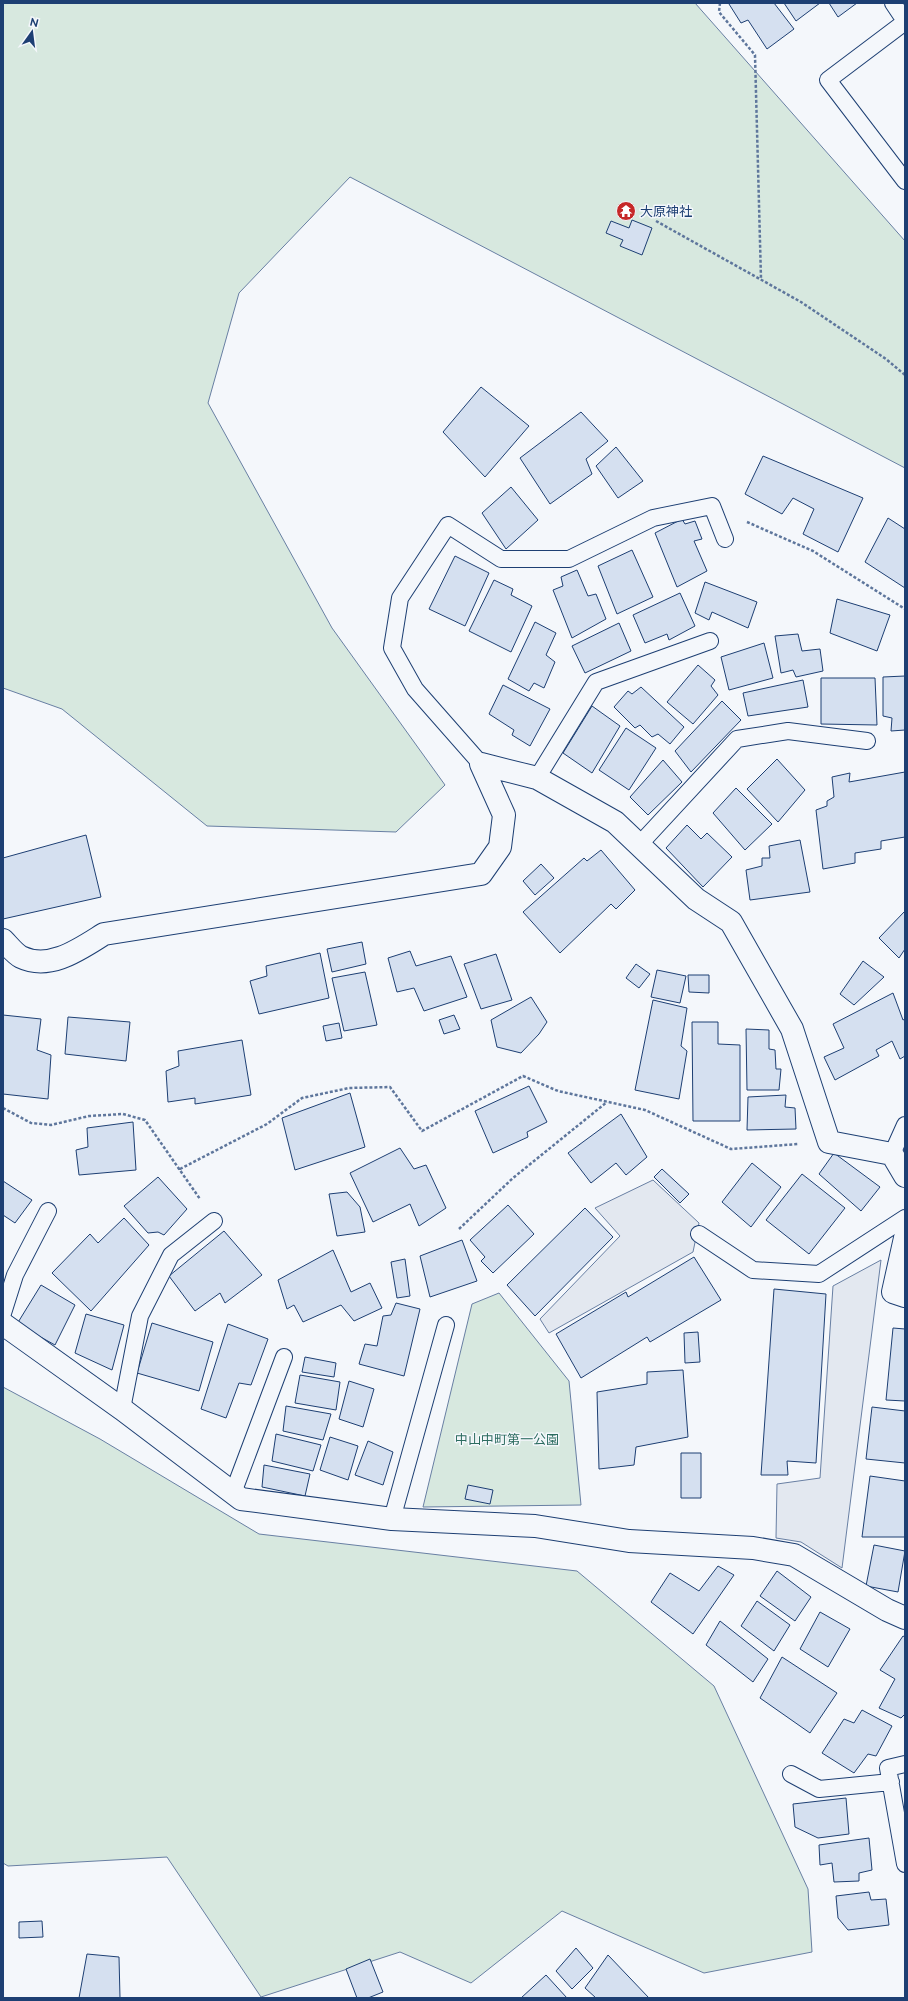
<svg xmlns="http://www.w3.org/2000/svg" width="908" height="2001" font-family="Raleway,'Noto Sans JP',sans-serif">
  <rect width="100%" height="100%" fill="#f4f7fb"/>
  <!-- green -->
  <path fill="#d7e8df" stroke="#687fa3" d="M3,3h692l210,238v227l-555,-291 -111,116 -31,110 124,225 113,157 -49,47 -189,-6 -145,-117 -59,-21z
    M499,1293l70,88 12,124 -158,2 49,-203z
    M3,1387l97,52 159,95 318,37 137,115 94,203 4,63 -108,21 -142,-62 -91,72 -71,-31 -139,45 -94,-140 -159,9 -5,-3z"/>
  <!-- parking -->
  <path fill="#e3e8f0" stroke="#687fa3" d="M653,1180l46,43 -6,29 -144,81 -9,-14 80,-83 -25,-28z
    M881,1260l-39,308 -41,-26 -25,-4 1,-54 43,-6 13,-192z"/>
  <!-- building -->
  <path fill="#d5e0f0" stroke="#1d3f73" d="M730,3h44l20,26 -27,20 -19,-29 -7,3 -12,-19z
    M784,3h36l-24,18z
    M829,3h28l-19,14z
    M632,220l20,8 -10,27 -22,-9 3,-6 -17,-7 5,-12 18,7z
    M481,387l48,39 -44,51 -42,-45z
    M581,412l27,29 -22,18 6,15 -42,30 -30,-46z
    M616,447l27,34 -25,17 -22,-32z
    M763,456l100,42 -25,54 -35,-18 11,-25 -21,-11 -11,16 -37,-20z
    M511,487l27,33 -32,29 -24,-36z
    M888,518l17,11v59l-40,-26z
    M682,519l3,5 10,-3 7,18 -8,2 13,30 -30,16 -22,-54z
    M632,550l21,47 -36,17 -19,-48z
    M455,556l34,17 -24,53 -36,-17z
    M577,570l11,26 8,-2 10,25 -34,19 -19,-48 10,-4 -2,-9z
    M494,580l19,9 -2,6 21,11 -21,46 -42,-21z
    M705,582l52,20 -9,26 -36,-16 -3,8 -14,-7z
    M680,593l15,33 -26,14 -2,-6 -22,9 -12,-28z
    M837,599l53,16 -13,36 -47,-18z
    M535,622l21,11 -10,22 9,7 -11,26 -10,-5 -5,8 -21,-12z
    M619,623l12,28 -46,22 -13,-27z
    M798,634l4,17 18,-2 3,22 -27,6 -3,-7 -12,3 -6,-37z
    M764,643l9,35 -44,12 -8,-33z
    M698,665l17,15 -4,6 7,9 -25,29 -26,-22z
    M905,676v54l-14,1 1,-13 -9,-2v-39z
    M821,678h54l2,47 -56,-1z
    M803,680l5,27 -60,9 -5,-23z
    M503,685l47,24 -20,37 -18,-11 2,-5 -25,-16z
    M641,687l43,40 -14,17 -12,-10 -6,3 -12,-12 -5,3 -21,-21 14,-16 4,3z
    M722,701l19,19 -50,52 -16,-21z
    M592,706l28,20 -28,47 -29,-20z
    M626,728l30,20 -27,42 -30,-20z
    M777,759l28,31 -27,32 -31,-33z
    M663,760l19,22 -34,33 -18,-18z
    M905,772v65l-24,4v8l-26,4v10l-32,6 -7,-59 11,-4v-5l7,-4 -2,-20 18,-4 -1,9z
    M736,788l36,36 -27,26 -32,-37z
    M687,825l14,14 6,-6 25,24 -29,30 -37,-39z
    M86,835l15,62 -98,22v-61z
    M800,840l10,52 -60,8 -4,-30 16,-4v-8h8l-1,-12z
    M601,850l34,40 -19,19 -5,-5 -51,49 -37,-41 61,-54 3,3z
    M541,864l13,14 -19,17 -12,-14z
    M905,911v38l-6,9 -20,-20z
    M362,942l4,22 -34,8 -5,-23z
    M410,951l6,15 35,-10 16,41 -43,14 -10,-23 -17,4 -9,-34z
    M320,953l9,45 -70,16 -9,-33 17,-5 -1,-10z
    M496,954l16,46 -31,9 -17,-45z
    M863,961l21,16 -30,28 -14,-11z
    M636,964l14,10 -11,14 -13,-10z
    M657,970l29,6 -6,27 -29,-6z
    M365,972l12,53 -33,6 -12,-53z
    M688,975h21v18l-20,-1z
    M893,993l10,27 2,-1v37l-5,3 -8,-18 -16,9 3,6 -44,24 -11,-23 20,-9 -11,-24z
    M531,997l16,25 -8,12 -18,19 -24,-6 -6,-27z
    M653,1000l34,8 -6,38 6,5 -8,48 -44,-9z
    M3,1015l38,4 -4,31 14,5 -3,44 -45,-5z
    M454,1015l6,14 -16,5 -5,-14z
    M68,1017l62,5 -4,39 -61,-7z
    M692,1022h26v22l22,1v76h-47z
    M339,1023l3,15 -16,3 -3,-15z
    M746,1029l23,1v19l6,1 1,19h5l-2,21h-32z
    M242,1040l9,55 -56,9v-6l-27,4 -2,-31 13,-5 -1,-15z
    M529,1086l18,36 -20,10 1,5 -35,16 -18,-42z
    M350,1093l15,54 -70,23 -13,-52z
    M786,1095l-1,12 10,1 1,21 -49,1 1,-33z
    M621,1114l26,43 -21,18 -10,-12 -25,20 -23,-30z
    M133,1122l3,48 -57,5 -3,-25 12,-3 -1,-19z
    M400,1148l14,21 12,-4 20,43 -27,18 -9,-22 -37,18 -23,-49z
    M834,1153l46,34 -19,24 -42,-37z
    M752,1163l29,24 -30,40 -29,-25z
    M662,1169l27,25 -9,9 -26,-26z
    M802,1174l43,34 -36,46 -43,-34z
    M158,1177l29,32 -23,26 -6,-3 -10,1 -24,-27z
    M3,1181l29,19 -17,23 -12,-8z
    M347,1192l13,15 5,25 -28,4 -8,-42z
    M508,1205l26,29 -41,39 -12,-12 4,-4 -15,-17z
    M585,1208l28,29 -78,79 -28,-31z
    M124,1218l25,27 -58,66 -39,-38 38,-39 8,9z
    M224,1231l38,44 -37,28 -5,-10 -25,18 -26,-35z
    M462,1240l15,41 -47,16 -10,-41z
    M333,1250l18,42 19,-9 12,25 -28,13 -13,-16 -38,17 -9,-17 -7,4 -9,-29z
    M694,1257l27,43 -71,42 -3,-5 -66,41 -25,-44 70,-42 2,5z
    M405,1259l5,37 -13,2 -6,-36z
    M41,1285l34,20 -20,40 -38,-21z
    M774,1289l52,5 -10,169 -29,-2 1,14h-27z
    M396,1303l24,6 -16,67 -45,-12 6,-20 12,2 6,-30 8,-1z
    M86,1314l38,11 -12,45 -37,-17z
    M152,1323l61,19 -14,49 -62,-18z
    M228,1324l40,15 -17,46 -12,-2 -13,35 -25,-9z
    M893,1328l12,1v72l-19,-1z
    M698,1332l2,30 -15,1 -1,-30z
    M305,1357l31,6 -2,14 -32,-5z
    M683,1370l5,67 -52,10 -2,18 -35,4 -2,-77 50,-8v-12z
    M300,1375l40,7 -4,28 -41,-7z
    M349,1381l25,8 -11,38 -24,-8z
    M286,1406l45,8 -8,26 -40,-9z
    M872,1407l33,4v52l-39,-4z
    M276,1434l45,11 -8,26 -41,-10z
    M330,1437l28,9 -10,34 -28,-10z
    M368,1441l25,11 -10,33 -28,-10z
    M681,1453h20v45h-20z
    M264,1465l46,9 -5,22 -43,-9z
    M870,1476l35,5v56h-43z
    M468,1485l25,5 -3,14 -25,-5z
    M874,1545l31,6 -7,41 -32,-6z
    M718,1566l16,9 -41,59 -42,-32 19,-29 29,18z
    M777,1571l34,26 -16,24 -35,-25z
    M757,1601l33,24 -16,26 -33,-25z
    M820,1612l30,17 -22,38 -28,-18z
    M720,1621l48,38 -15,23 -47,-37z
    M903,1636l2,1v77l-4,4 -22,-10 16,-29 -15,-9z
    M782,1657l55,36 -27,40 -50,-35z
    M862,1710l30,16 -16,30 -8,-2 -14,19 -32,-20 22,-34 10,4z
    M846,1798l3,36 -31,4 -23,-11 -2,-23z
    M869,1838l3,32 -13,3v8l-25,1 -2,-19 -12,2 -1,-20z
    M869,1892l2,8 15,-1 3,26 -41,5 -10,-12 -2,-22z
    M42,1921l1,16 -24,1v-16z
    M576,1948l17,20 -21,21 -16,-18z
    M87,1954l32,3 1,41h-41z
    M608,1955l41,43h-53l-11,-10z
    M370,1959l13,33 -15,6h-11l-11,-29z
    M546,1975l21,23h-46z"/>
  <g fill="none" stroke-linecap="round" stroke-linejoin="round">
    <!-- service casing -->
    <g stroke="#1d3f73" stroke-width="18">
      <path id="service" d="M893,3l12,18
        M905,22l-77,58 77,101
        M481,764l-66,-75 -23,-41 8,-50 48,-73 53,34h68l84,-41 59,-12 13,33
        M537,778l59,-96 114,-41
        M639,845l98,-106 51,-8 79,10
        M892,1154l13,-29
        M699,1234l54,36 66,4 86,-56
        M3,1313l12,-38 33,-64
        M122,1409l18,-93 31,-61 43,-34
        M233,1493l51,-136
        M392,1519l54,-194
        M905,1764l-17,4 17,96
        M791,1774l28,15 72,-7"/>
    </g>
    <!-- minor casing -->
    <g stroke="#1d3f73" stroke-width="24">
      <path id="minor" d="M481,764l56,14 78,44 81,77 35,23 61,107 37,113 63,12 13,22
        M3,940c5,5 12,14 18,17 29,14 59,-8 83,-23l377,-60 19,-27 4,-32 -23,-51
        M905,1238l-12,54 12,4
        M3,1324l119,85 119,90 151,20 143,7 94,15 124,7 41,7 93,55 18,8"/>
    </g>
    <!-- path -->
    <path stroke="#5e769c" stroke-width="2.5" stroke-dasharray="3 2" stroke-linecap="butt" d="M720,3l-1,9 36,43 6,224
      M656,221l145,81 85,57 19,16
      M747,522l66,29 92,58
      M3,1108l28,15 20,2 38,-9 34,-2 22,6 55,79
      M180,1169l87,-45 35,-26 47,-10 41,-1 32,44 101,-55 35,15 87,19 86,39 67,-5
      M459,1229l54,-51 94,-76"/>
    <!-- service -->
    <use href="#service" stroke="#f4f7fb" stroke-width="16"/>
    <!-- minor -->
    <use href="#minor" stroke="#f4f7fb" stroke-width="22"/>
  </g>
  <!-- icons -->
  <defs>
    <g id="temple-disc" transform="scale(1)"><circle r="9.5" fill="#c62828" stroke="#f4f7fb"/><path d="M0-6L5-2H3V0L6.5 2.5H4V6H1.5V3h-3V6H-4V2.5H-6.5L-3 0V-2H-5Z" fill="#fff"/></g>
  </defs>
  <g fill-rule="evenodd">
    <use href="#temple-disc" x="626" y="211"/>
  </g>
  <g text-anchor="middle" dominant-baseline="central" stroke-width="3" stroke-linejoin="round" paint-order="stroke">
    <!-- poi labels -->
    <g font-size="13" fill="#1d3f73" stroke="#f4f7fb" text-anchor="start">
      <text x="640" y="211">大原神社</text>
    </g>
    <!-- park labels -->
    <g font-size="13" fill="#2c6c60" stroke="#f4f7fb">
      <text x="507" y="1439">中山中町第一公園</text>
    </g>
  </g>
  <!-- border -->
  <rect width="908" height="2001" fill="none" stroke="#1d3f73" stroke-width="8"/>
  <!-- north arrow -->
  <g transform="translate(32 32) rotate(14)" stroke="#f4f7fb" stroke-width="3" paint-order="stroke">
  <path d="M0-3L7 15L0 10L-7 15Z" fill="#1d3f73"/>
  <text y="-6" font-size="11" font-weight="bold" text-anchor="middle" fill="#1d3f73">N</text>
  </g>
</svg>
